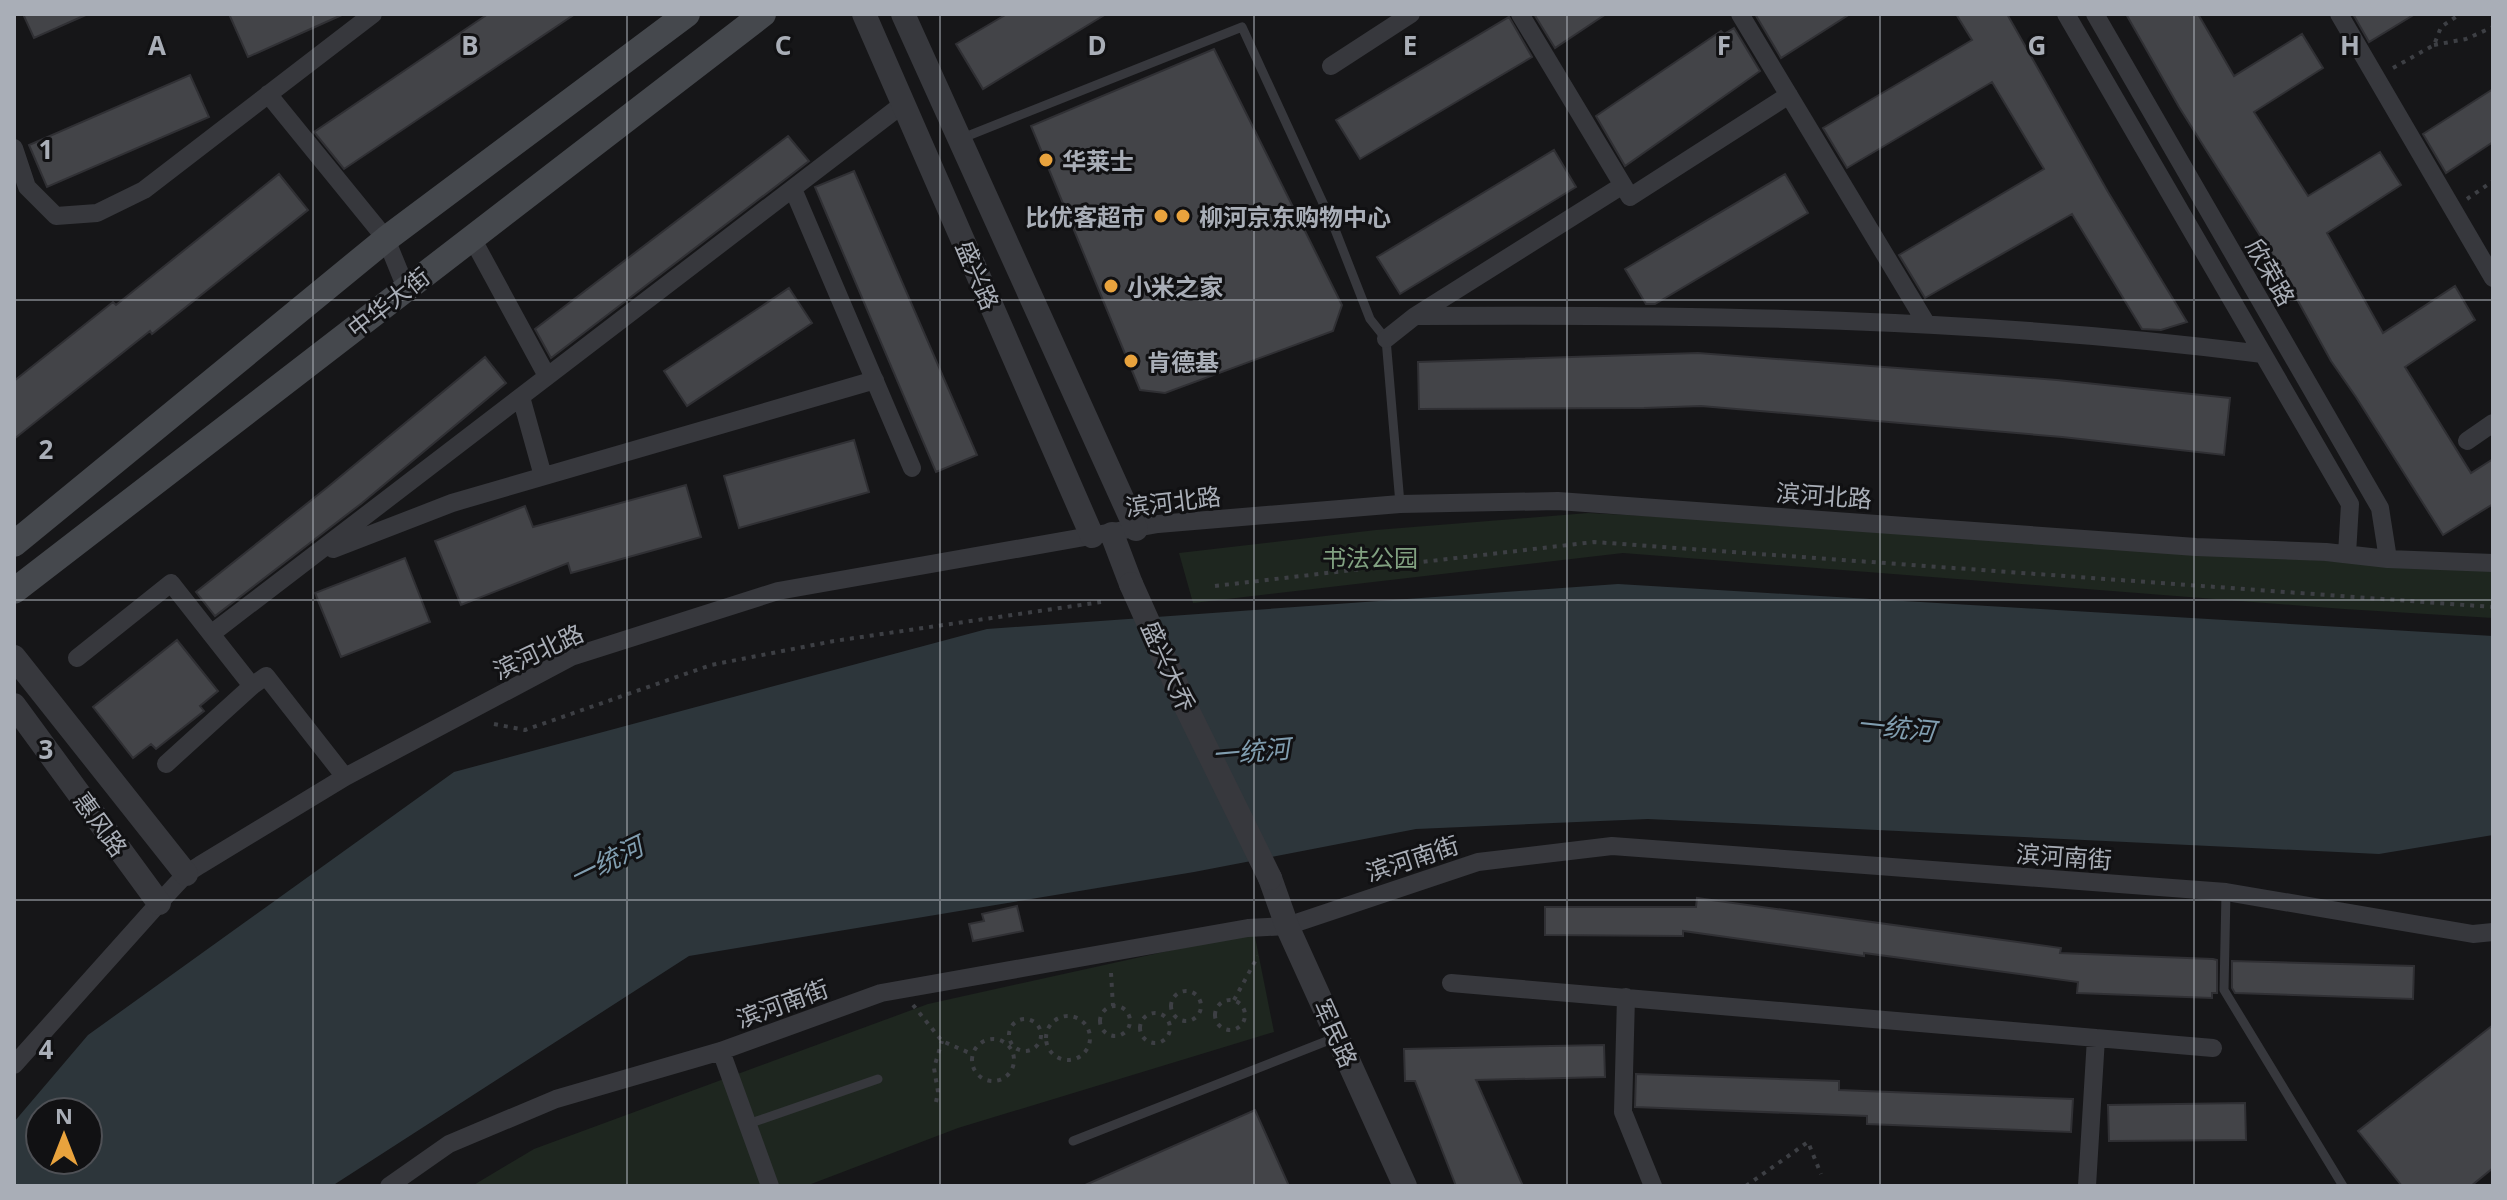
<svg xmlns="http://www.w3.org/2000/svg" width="2507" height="1200" font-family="'Noto Sans','Noto Sans SC',sans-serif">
  <rect width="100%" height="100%" fill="#161618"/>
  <!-- green -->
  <path fill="#1e261f" d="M1588,513l259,13 416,31 230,14v47l-149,-9 -721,-56 -430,50 -14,-50 197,-23z
    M1254,932l20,100 -316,96 -152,58h-334l62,-37 394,-145z"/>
  <!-- water -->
  <path fill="#2d363b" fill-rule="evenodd" d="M1618,584l875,52v199l-114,19 -731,-35 -232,10 -222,43 -505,84 -357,230h-318v-64l74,-87 366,-263 533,-143zM40,1112h48v48h-48z"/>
  <!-- building -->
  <path fill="#434448" stroke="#303034" stroke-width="2" d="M23,14h65l-54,24z
    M229,14h115l-96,43z
    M488,14h87l-231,155 -30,-37z
    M1007,14h99l-123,75 -27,-45z
    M1534,14h72l-51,34z
    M1755,14h95l-69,44z
    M1956,14h51l101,178 79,130 -26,8 -19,-1 -70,-115 -147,84 -26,-43 145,-86 -52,-87 -145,86 -24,-40 149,-88z
    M2126,14h72l36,62 68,-42 21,34 -69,44 54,84 72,-44 21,33 -74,48 56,100 72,-47 20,34 -70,47 66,106 22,-14v45l-50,31 -87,-138 -25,-36 -55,-100 -97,-154z
    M2353,14h62l-46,28z
    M1509,17l23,40 -172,102 -24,-39z
    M1734,28l26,43 -135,95 -29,-50 125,-85 3,3z
    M1214,49l128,256 -9,26 -168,62 -25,-3 -109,-264z
    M190,75l19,42 -162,70 -18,-42z
    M2493,89v53l-47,31 -23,-39z
    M788,136l21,25 -258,197 -16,-29z
    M1554,150l22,37 -176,107 -23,-37z
    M854,171l123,284 -41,17 -121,-285z
    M279,174l29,36 -156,124 -2,-3 -136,108v-58l99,-79 3,3z
    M1785,174l23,39 -153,91h-9l-21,-35z
    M789,288l23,35 -125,83 -23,-35z
    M1698,353l359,27 173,18 -6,57 -162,-18 -361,-31 -57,2 -225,1 -1,-47z
    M485,357l21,26 -144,120 -147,113 -19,-24 133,-106z
    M854,440l15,52 -130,36 -15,-52z
    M686,485l15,52 -130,36 -3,-10 -107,42 -26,-64 90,-35 8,21z
    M405,558l25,64 -89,35 -26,-64z
    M177,640l41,51 -18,15 4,5 -48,38 -5,-5 -18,14 -40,-51z
    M1697,898l364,50 -1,5 153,6 4,1v33h-5v5l-135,-5 1,-11 -214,-29v3l-181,-25v5l-138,-1v-28h151z
    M1017,906l6,25 -50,10 -4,-17 15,-3 -2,-7z
    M2232,961l182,5 -1,33 -178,-6 -3,-5z
    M2493,1025v143l-22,18h-69l-44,-55z
    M1604,1045l1,32 -129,3 47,106h-67l-41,-105h-10l-1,-32z
    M1636,1074l203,7v9l234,9 -2,33 -204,-8v-8l-232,-9z
    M2245,1103l1,37 -137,1 -1,-36z
    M1255,1110l34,76h-206z"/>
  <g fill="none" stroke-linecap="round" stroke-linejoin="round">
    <!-- path -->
    <path stroke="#3d3f44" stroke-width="4" stroke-dasharray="4 6" stroke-linecap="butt" d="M2434,45l32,-6 27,-12
      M2393,68l41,-23 7,-18 19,-13
      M2467,199l26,-18
      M1215,586l379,-44 899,65
      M494,724l31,6 186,-65 123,-24 267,-39
      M1111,973l2,33
      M1171 1006a15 15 0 1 1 30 0a15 15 0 1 1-30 0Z
      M1215 1015a15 15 0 1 1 30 0a15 15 0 1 1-30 0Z
      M1234,1000l24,-44
      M913,1005l29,36 30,13
      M1100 1021a15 15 0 1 1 30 0a15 15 0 1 1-30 0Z
      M1140 1028a15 15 0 1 1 30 0a15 15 0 1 1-30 0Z
      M1046 1038a22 22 0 1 1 44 0a22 22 0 1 1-44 0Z
      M1009 1035a16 16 0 1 1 32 0a16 16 0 1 1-32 0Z
      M972 1060a21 21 0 1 1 42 0a21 21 0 1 1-42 0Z
      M936,1102l2,-10 -4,-24 8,-27
      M1746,1186l62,-44 13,32"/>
    <!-- service -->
    <path stroke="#37383d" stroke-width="9" d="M960,139l282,-112 92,200 36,92 16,20 14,165
      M2226,892l-2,98 119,196
      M748,1124l130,-45
      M1073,1141l264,-104"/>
    <!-- minor -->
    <path stroke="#37383d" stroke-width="18" d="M1520,14l110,183 159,-102
      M1740,14l186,309
      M2066,14l284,490 -3,50
      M2095,14l285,494 8,51
      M2339,14l154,264
      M1331,66l80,-52
      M268,94l118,145 20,49
      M14,148l13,39 29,29 41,-3 47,-23 229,-176
      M793,189l119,279
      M472,238l75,138
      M1415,316c284,-2 567,2 848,38
      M1386,339l29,-23 208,-131
      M521,397l22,79
      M2467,441l26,-18
      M333,549l119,-46 423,-123
      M211,634l692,-530
      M77,658l94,-75 81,103 -86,78
      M252,686l14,-10 79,101
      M1451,983l762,65
      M1626,997l-3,115 30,74
      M721,1051l49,135
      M14,1065l145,-162 27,-29 14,-9 145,-88 226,-120 207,-66 380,-67 242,-20 158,-3 638,46 130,5 62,7 105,4
      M389,1186l60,-42 107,-45 165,-48 160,-58 367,-65 39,-2 191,-64 134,-16 614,46 247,42 20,-2
      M2087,1186l9,-148"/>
    <!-- tertiary -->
    <path stroke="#37383d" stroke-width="24" d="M864,14l228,522
      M903,14l233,515
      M1112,534l19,50
      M14,657l172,217
      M14,705l145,198
      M1270,878l17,48 118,260"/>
    <!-- secondary -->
    <path stroke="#45484d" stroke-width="26" d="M14,544l372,-305 301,-225
      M14,591l749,-577"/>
    <!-- tertiary-bridge -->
    <path stroke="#37383d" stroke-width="24" d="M1131,584l56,125 83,169"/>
  </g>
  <!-- grid -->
  <path fill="none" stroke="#a9aeb7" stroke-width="2" stroke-opacity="0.55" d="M313,14v1172M627,14v1172M940,14v1172M1254,14v1172M1567,14v1172M1880,14v1172M2194,14v1172M14,300h2479M14,600h2479M14,900h2479"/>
  <!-- markers -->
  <g fill="#e9a33d" stroke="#111113" stroke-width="3">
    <circle cx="1046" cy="160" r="8"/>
    <circle cx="1161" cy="216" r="8"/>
    <circle cx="1183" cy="216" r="8"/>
    <circle cx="1111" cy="286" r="8"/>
    <circle cx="1131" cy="361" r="8"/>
  </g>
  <g text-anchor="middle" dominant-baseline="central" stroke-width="6" stroke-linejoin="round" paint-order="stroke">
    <!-- poi labels -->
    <g font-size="24" font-weight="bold" fill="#a9aeb7" stroke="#111113" text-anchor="start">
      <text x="1062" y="160">华莱士</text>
      <text x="1145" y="216" text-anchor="end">比优客超市</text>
      <text x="1199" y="216">柳河京东购物中心</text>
      <text x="1127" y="286">小米之家</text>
      <text x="1147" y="361">肯德基</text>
    </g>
    <!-- street labels -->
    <g font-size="24" fill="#a9aeb7" stroke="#111113">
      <text transform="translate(2271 272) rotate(60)">欣荣路</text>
      <text transform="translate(978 275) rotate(67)">盛兴路</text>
      <text transform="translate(388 302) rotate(-38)">中华大街</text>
      <text transform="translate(1824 495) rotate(4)">滨河北路</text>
      <text transform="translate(1173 501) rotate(-7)">滨河北路</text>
      <text transform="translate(538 651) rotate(-25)">滨河北路</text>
      <text transform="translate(1169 666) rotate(66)">盛兴大乔</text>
      <text transform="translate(101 824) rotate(54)">惠风路</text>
      <text transform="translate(2064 856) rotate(4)">滨河南街</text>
      <text transform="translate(1412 858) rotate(-18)">滨河南街</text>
      <text transform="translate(782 1003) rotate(-20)">滨河南街</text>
      <text transform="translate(1336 1033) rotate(66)">军民路</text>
    </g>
    <!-- park labels -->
    <g font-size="24" fill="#81a181" stroke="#111113">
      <text x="1370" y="557">书法公园</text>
    </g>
    <!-- water labels -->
    <g font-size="26" font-style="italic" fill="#819eb0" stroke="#111113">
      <text transform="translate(1896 727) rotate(6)">一统河</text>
      <text transform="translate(1251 751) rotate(-5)">一统河</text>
      <text transform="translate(606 861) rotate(-26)">一统河</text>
    </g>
  </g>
  <g font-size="26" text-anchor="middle" font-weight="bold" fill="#a9aeb7" stroke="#111113" stroke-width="6" stroke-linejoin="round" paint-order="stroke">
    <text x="157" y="55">A</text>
    <text x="470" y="55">B</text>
    <text x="783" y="55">C</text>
    <text x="1097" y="55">D</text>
    <text x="1410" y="55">E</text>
    <text x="1724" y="55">F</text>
    <text x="2037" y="55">G</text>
    <text x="2350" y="55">H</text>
    <text x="46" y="159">1</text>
    <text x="46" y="459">2</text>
    <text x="46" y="759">3</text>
    <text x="46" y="1059">4</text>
  </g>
  <!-- border -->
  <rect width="2507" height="1200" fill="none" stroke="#a9aeb7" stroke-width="32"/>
  <!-- north arrow -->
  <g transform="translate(64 1136)"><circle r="38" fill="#111113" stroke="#4e5055" stroke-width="2"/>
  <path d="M0-6L14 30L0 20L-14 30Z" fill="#e9a33d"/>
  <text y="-12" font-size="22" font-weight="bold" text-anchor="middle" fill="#a9aeb7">N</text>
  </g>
</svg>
